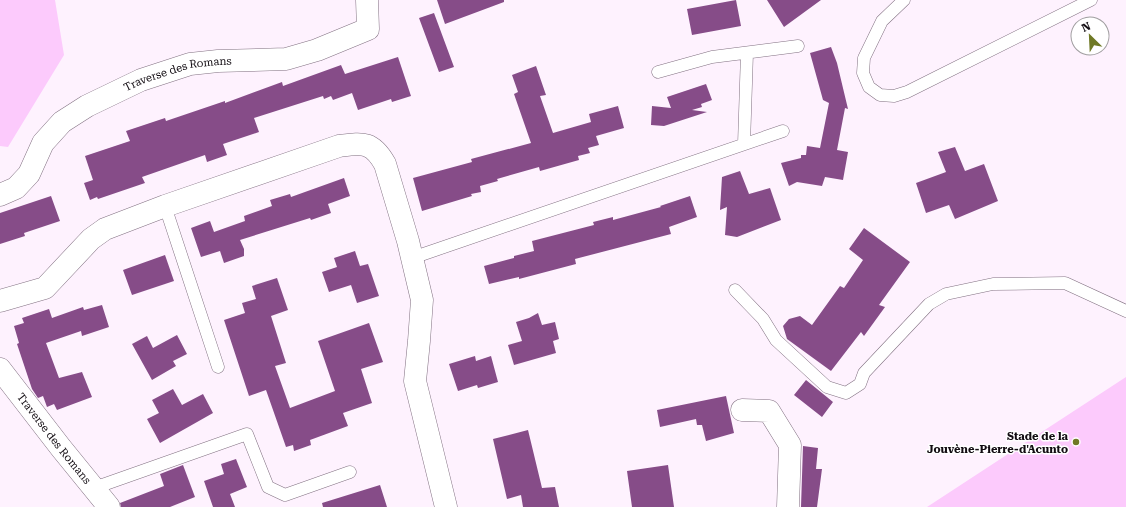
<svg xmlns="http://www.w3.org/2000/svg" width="1126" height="507" font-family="'Roboto Serif',serif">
  <rect width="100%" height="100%" fill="#fef2fe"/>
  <!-- green -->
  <path fill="#fccafc" d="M0,0h55l9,55 -56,92 -8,-1z
    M1126,377v130h-199z"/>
  <!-- building -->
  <path fill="#864c88" d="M437,0h67v2l-59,22z
    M736,0l5,26 -49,9 -5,-26z
    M767,0h54l-37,27z
    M434,13l20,54 -15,5 -20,-54z
    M831,47l6,16 11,46 -3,-1 -8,42 11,2 -5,28 -18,-3 -3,9 -25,-4 -8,4 -8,-23 20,-5v-3h5l1,-9 13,2 9,-45 -6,-3 -13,-47z
    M398,57l13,39 -19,6 -1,-3 -33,11 -6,-17 -19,7 -2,-4 -7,3 -1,-3 -69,22 5,14 -36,12 4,11 -20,7 -2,-7 -63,22 3,6 -47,16 -1,-2 -7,3 -6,-17 9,-3 -8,-24 45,-15 -4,-10 39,-13 1,3 59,-20v2l57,-21 1,4 58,-21 4,9z
    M536,66l10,29 -6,1 13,37 38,-11 -2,-8 29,-8 6,22 -28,8 3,9 -11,3 2,5 -12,3 1,4 -39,11 -1,-4 -42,12 1,2 -18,5 1,6 -10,2 1,2 -50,15 -9,-33 59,-16 -1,-3 60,-16 -17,-49 4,-2 -6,-17z
    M706,84l6,16 -11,4 1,3 -10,3 15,2 -43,14 -13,-1 1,-19 19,2 -4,-11z
    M955,147l10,24 19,-7 14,37 -43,18 -6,-14 -23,8 -10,-30 30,-11 -8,-20z
    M740,171l9,23 21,-6 11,32 -44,17 -12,-2 2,-28 -7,3 2,-33z
    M344,178l6,18 -22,8 3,9 -20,7 -1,-2 -70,22 4,9v7l-20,7 -4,-12 -19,6 -10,-29 19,-7 4,11 31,-11 -1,-5 28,-10 -2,-6 20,-6 1,3z
    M51,196l9,25 -36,12 1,3 -25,8v-31z
    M690,196l7,21 -28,10 2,7 -96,25 1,5 -57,15v-2l-30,7 -5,-18 30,-8v-2l20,-5 -2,-10 62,-16 -1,-3 20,-5v3l48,-13 -1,-1z
    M864,228l46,34 -31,43 6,2 -21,29 -3,-4 -30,39 -44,-32 -4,-13 6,-7 11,-3 12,9 28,-39 4,2 19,-28 -14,-11z
    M355,251l5,15 8,-2 11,32 -22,7 -6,-18 -22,7 -7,-20 15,-5 -3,-9z
    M165,255l9,26 -42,14 -9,-25z
    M277,278l11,32 -17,6 15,47 -11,3 15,42 45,-17 -17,-50 51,-18 14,39 -22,7 11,34 -29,10 5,13 -38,14 1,5 -17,6 -1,-6 -7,2 -20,-57 -17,6 -25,-76 21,-7 -3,-10 14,-4 -4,-13z
    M102,305l7,22 -27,9 -1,-5 -35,12 13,35 23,-6 10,25 -35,13 -3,-6 -7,3 -4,-11 -5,2 -6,-9 -15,-45 2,-1 -5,-17 10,-3 -2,-5 27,-9 3,9 31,-11 1,3z
    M538,313l4,12 13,-3 4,17 -6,2 3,12 -42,12 -6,-20 14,-4 -6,-19 13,-4z
    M177,335l10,19 -14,7 3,5 -24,14 -20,-36 15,-8 6,12z
    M475,356l1,5 15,-5 7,26 -20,6 -1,-3 -19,6 -9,-27z
    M806,380l27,22 -11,15 -28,-22z
    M173,389l9,16 21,-11 10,19 -53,30 -13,-24 12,-6 -7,-13z
    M726,396l8,37 -28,8 -4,-16h-5l-1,-6 -36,8 -3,-17z
    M528,430l14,58 13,-1 4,20h-36l-2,-12 -14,4 -14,-60z
    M803,446l15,2 -2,21h6l-5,38h-16z
    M236,459l11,28 -17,7 5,13h-22l-9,-26 20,-7 -3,-10z
    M183,465l12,32 -25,10h-49l-1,-4 44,-17 -4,-12z
    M668,465l6,42h-42l-5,-36z
    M380,485l7,22h-64l-1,-4z"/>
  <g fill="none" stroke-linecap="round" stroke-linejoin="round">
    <!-- lane casing -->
    <g stroke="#827182" stroke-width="13">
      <path id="lane" d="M904,0l-22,21 -18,37 -1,15 6,14 11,8 14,1 13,-4 184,-92
        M658,72l54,-15 86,-11
        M744,144l3,-91
        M165,206l53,161
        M412,258l371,-127
        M735,290l28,29 13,21 51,47 19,6 14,-9 4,-11 65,-69 17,-10 47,-10 72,-1 61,28
        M94,488l153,-54 21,53 17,8 65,-23"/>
    </g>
    <!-- street casing -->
    <g stroke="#827182" stroke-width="23">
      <g id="street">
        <path id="s1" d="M0,195l16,-7 13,-14 14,-31 19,-21 25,-16 54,-26 49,-16 28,-3 68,-2 31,-9 51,-21 -1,-29"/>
        <path d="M0,301l45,-13 46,-49 14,-10 60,-23 174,-60c24,-3 33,-5 46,18l23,77 14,59 -3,41 -4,40 31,126"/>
        <path id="s2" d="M0,369l61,79 48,59"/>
        <path d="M742,410l27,1 21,34 -2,62"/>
      </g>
    </g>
    <!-- lane -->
    <use href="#lane" stroke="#fff" stroke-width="12"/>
    <!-- street -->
    <use href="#street" stroke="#fff" stroke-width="22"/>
  </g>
  <!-- markers -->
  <circle fill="#6f7925" stroke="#fff" stroke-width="1.5" cx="1076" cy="442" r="4"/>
  <g text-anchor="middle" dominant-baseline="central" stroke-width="3" stroke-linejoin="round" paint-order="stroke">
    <!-- street labels -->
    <g font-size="11" fill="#120c12" stroke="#fff">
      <text stroke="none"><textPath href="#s1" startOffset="226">Traverse des Romans</textPath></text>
      <text stroke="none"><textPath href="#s2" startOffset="88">Traverse des Romans</textPath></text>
    </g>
    <!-- poi labels -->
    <g font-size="11" font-weight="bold" fill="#120c12" stroke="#fff" text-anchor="end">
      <text x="1068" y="436">Stade de la<tspan x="1068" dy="13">Jouvène-Pierre-d'Acunto</tspan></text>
    </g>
  </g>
  <!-- north arrow -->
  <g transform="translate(1090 36) rotate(336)"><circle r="19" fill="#ffffff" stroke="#a09ea0"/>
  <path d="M0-3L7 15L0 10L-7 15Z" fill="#6f7925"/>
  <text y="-6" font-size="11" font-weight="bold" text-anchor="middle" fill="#120c12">N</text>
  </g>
</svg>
